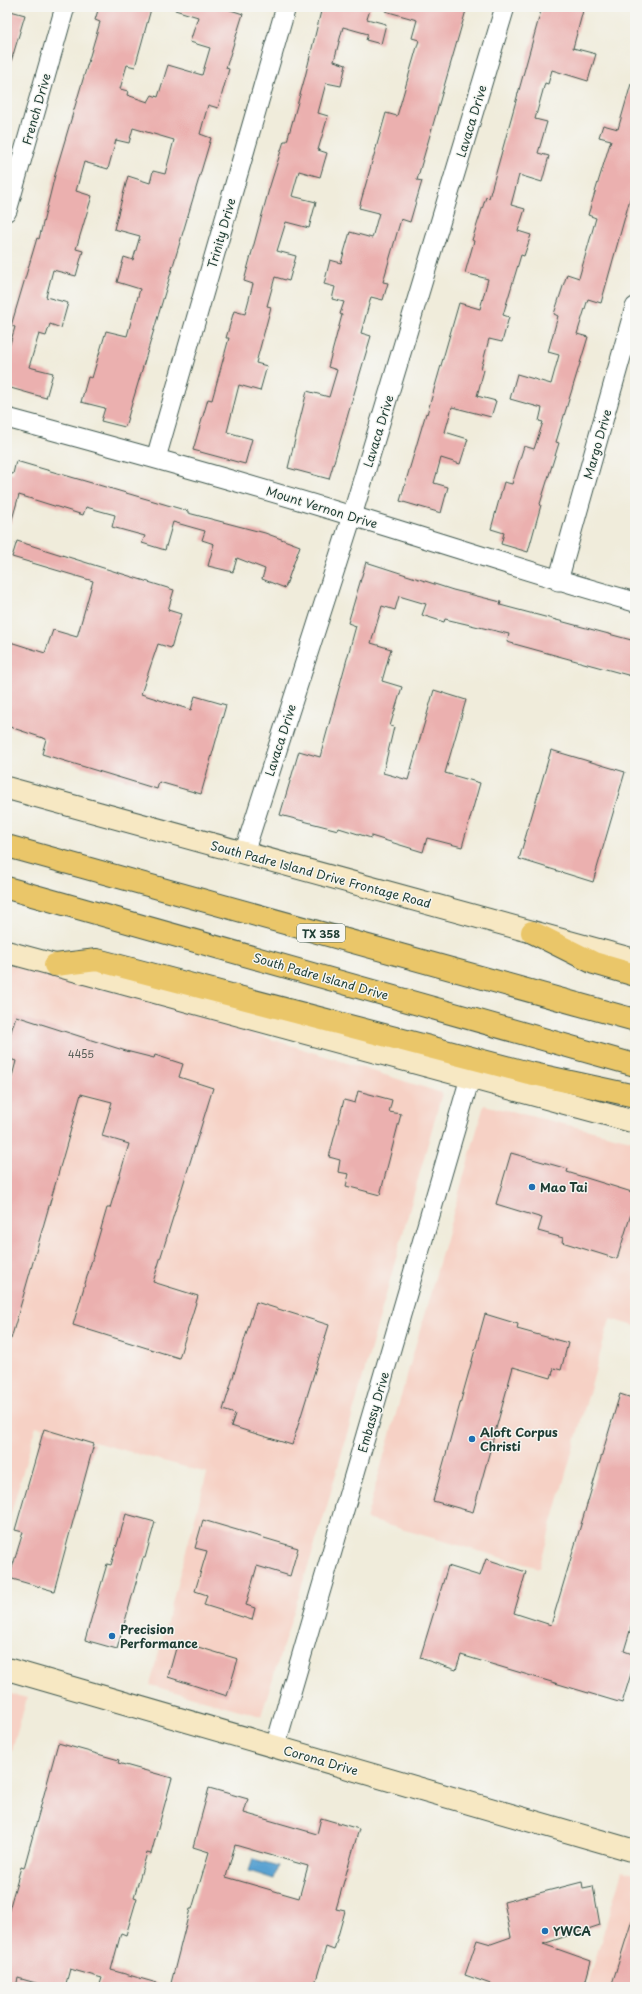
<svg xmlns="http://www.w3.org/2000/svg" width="642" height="1994" font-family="'Playpen Sans',sans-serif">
  <rect width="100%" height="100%" fill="#f6f6f2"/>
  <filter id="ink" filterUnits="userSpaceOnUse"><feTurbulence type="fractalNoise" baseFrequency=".025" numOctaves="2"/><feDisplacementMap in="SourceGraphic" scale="8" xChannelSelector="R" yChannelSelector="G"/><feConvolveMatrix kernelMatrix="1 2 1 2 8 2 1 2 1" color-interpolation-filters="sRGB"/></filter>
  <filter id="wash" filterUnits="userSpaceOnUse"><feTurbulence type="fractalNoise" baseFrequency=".012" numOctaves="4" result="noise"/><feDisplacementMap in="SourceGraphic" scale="16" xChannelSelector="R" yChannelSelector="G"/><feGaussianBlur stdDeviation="0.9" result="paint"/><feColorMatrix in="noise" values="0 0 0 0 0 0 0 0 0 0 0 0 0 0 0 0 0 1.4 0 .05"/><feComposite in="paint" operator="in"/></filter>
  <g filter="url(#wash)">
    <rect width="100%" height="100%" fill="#f0ecdb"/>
    <!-- built -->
    <path fill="#f6d1c5" d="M7,963l150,40 285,90 -115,413 -66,210 -111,-31 57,-212 -171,-47 -29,101z
      M484,1105l151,36v185l-25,-7 -71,249 -173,-49z
      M7,1693l20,5 -20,70z
      M622,1871l13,3v113h-48z"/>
    <!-- water -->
    <path fill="#5aa2d1" stroke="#3c7082" d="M253,1859l25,7 -4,13 -25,-8z"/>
    <g id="blocks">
      <!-- building -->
      <path fill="#ebb0af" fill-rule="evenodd" d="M99,7h44l8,2 -16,58 -8,-2 -7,24 8,2 -1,4 21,7 4,-7 6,2 10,-32 34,10 8,-27 -20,-6 8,-25 -23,-7v-3h46l22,7 -17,54 3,1 -11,39 -10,-3 -8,29 11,4 -86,289 -24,-6 4,-13 -24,-6 7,-25 4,1 14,-47 21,5 13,-47 -23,-7 7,-25 9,3 7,-24 -26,-7 14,-53 22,7 3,-12 12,3 9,-34 -41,-12 -4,15 -13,-3 -8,29 -24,-7 -8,29 16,5 -16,53 7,2 -7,25 -23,-6 -7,27 22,6 -7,25 -11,-4 -4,12 -7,-2 -10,33 24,6 -7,25 -39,-11v-33l8,-27 -4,-1 26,-88 2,1 18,-72 43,-145 -5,-2z
        M322,7h49l-4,12 19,5 -5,20 -15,-4 2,-6 -25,-7 -9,34 12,4 -5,21 -15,-3 -8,30 10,3 -10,34 9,3 -7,24 -21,-6 -7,25 24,6 -7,26 -23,-6 -9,29 19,5 -7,25 -14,-4 -8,29 4,1 -15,56 11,3 -7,25 -21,-6 -12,47 25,7 -7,25 -52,-14 15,-51 4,1 17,-62h-3l8,-27 11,3 8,-30 -9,-3 25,-92 15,-48h3l18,-64z
        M385,7h82l-50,173 5,1 -12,41 -9,-3 -18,63 5,1 -5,17 -12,-3 -10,36 10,3 -42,143 -41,-11 19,-77 22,6 8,-27 -9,-3 14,-52 -2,-1 4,-12 -12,-3 3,-12 -11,-3 6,-24 11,3 9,-31 22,6 7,-25 -20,-5 27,-95 11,3 22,-76 -7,-2 5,-18 -32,-9z
        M542,7h42l-11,41 23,6 -8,27 -36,-11 -4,14 -3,-1 -10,36 12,3 -9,31 11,3 -7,26 -23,-7 -8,30 14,4 -7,22 13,4 -7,21 -3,-1 -18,60 6,2 -7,25 -13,-3 -8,30 3,1 -7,26 19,5 -5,16 -39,-10 -7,25 23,7 -8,25 -19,-6 -7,25 14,4 -7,26 -41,-12 26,-88 1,1 32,-111 21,6 8,-30 -23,-6 9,-32 -2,-1 14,-43 3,1z
        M7,10l18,5 -15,50 -3,-1z
        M631,84l4,1v96l-34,122 -13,-4 -11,35 11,3 -32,105 3,1 -19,61 1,1 -13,47 -27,-8 3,-11 -13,-4 13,-47 8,2 12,-38 10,3 9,-27 -4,-1 3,-13 -32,-9 7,-25 34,10 8,-29 -11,-3 10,-36 -4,-2 13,-40 12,4 17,-60 -8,-3 23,-75 -12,-3 4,-12 15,4z
        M16,461l172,50v2l77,20 35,13 -15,42 -23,-9 3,-10 -28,-11 -4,14 -25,-6 6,-22 -12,-4 3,-9 -32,-9 -8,28 -23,-7 3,-7 -33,-9 3,-12 -29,-8 -3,8 -64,-20 -8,28 -4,-1v-49l6,1z
        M17,541l157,49 -6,20 13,4 -10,34 -13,-4 -17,50 50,16 4,-14 31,9 -25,89 -42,-12 -2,7 -115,-35 4,-15 -39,-13v-85l38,12 8,-23 24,7 16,-56 -81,-24z
        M366,562l87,28 48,12 -1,3 135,36v36l-128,-35 2,-8 -64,-15 -1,3 -22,-7 4,-11 -27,-8 -4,14 -13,-4 -11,37 20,6 -9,32 20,6 -12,39 4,1 -11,46 25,7 26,-90 32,10 -21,73 35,10 -18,64 -35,-9 -4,14 -52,-16v2l-32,-10 -1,2 -58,-15 19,-64 21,6 36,-131 -8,-3z
        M551,750l74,22 -32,110 -74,-23z
        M16,1016l110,35 28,7 1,-3 28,9 -4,13 34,11 -60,194 45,14 -19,62 -106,-33 34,-117h3l19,-64 -27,-8 10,-34 -31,-8 -70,245 -4,-1v-242l9,-35 -9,-3v-14z
        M358,1091l34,9 -3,12 12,2 -21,81 -34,-9 3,-12 -11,-2 2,-12 -11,-3 15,-57 11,3z
        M511,1153l57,16 -1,3 68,21v8l-18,58 -55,-17 1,-4 -25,-7 4,-13 -46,-14z
        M256,1302l73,23 -37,120 -61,-19 4,-12 -12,-4z
        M485,1314l33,10 -1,5 51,14 -7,27 -7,-2 -3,10 -38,-11 -40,145 -40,-11z
        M620,1394l15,5v215l-11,37 11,4v6l-13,42 -161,-48 -5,15 -36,-12 28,-92 32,10 6,-17 40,13 -12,41 37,12z
        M44,1429l50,15 -40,147 -45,-13 14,-46 -8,-2z
        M126,1514l29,8 -10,36h-2l-26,91 -32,-9 22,-76 4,1z
        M203,1520l95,28 -8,28 -33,-10 -11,39 9,3 -3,12 -48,-15 3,-10 -12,-4 12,-40 -12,-3z
        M178,1641l60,18 -11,37 -59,-19z
        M58,1743l61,17 -1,3 54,15 -21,76 -4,-1 -13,44 3,1 -11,37 -5,-2 -10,37 46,13v4h-58l3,-9 -32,-9 -5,18h-15l-32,-9 -2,9h-9v-70l14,-50 3,1z
        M209,1788l39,11 -4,14 73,21 4,-16 38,11 -23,80 9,2 -11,39 -8,-3 -12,40h-144l20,-78h2l17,-57 -16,-5zM235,1845l73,21 -9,32 -73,-21z
        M582,1882l1,6 10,-2 7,39 -57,19 48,17 -7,26h-85l-34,-12 12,-35 14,4 20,-7 -7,-35z
        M632,1920l3,1v66h-24z"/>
    </g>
  </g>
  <g filter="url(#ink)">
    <use href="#blocks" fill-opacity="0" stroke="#3e574d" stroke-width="1"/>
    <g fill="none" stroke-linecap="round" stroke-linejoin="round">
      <!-- street casing -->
      <g stroke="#3e574d" stroke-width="21">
        <path id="street" d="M7,211l58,-204
          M7,418c115,31 231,63 345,98 94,28 188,60 283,86
          M156,458l130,-451
          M558,581l77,-274
          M244,853l108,-337 153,-509
          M275,1747l195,-669"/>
      </g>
      <!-- secondary casing -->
      <g stroke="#3e574d" stroke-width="24">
        <path id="secondary" d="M7,788l628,172
          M7,952l628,170
          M7,1669l628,182"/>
      </g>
      <!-- highway casing -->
      <g stroke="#3e574d" stroke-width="24">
        <path id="highway" d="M7,846l628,174
          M7,888l628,177
          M532,932l62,31 41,12
          M55,965l42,-5 432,113 106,23"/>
      </g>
      <!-- street -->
      <use href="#street" stroke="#fff" stroke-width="19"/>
      <!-- secondary -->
      <use href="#secondary" stroke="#f7e8c3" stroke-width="22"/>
      <!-- highway -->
      <use href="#highway" stroke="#eac669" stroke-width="22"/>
    </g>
  </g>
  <!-- markers -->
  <g fill="#1f6fb2" stroke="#f6f6f2" stroke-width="1.5">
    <circle cx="532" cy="1187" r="4"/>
    <circle cx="472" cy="1439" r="4"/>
    <circle cx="112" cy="1636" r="4"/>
    <circle cx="545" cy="1931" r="4"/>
  </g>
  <g text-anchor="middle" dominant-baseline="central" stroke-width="3" stroke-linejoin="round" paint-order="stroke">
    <!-- number labels -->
    <g font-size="10" fill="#525a53">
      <text x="81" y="1053">4455</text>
    </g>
    <!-- shield labels -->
    <rect fill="#f6f6f2" stroke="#60746d" stroke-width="1" x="297" y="924" width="48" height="18" rx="3"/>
    <g font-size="11" font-weight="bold" fill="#1f3d34">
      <text x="321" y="933">TX 358</text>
    </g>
    <!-- street labels -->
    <g font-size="12" fill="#1f3d34" stroke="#f6f6f2">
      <text transform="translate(36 109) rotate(-74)">French Drive</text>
      <text transform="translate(471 121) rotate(-73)">Lavaca Drive</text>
      <text transform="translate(221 233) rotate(-74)">Trinity Drive</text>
      <text transform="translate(378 431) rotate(-73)">Lavaca Drive</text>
      <text transform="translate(597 444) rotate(-74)">Margo Drive</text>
      <text transform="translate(322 507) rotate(17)">Mount Vernon Drive</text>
      <text transform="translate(280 740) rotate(-72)">Lavaca Drive</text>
      <text transform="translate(321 874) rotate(15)">South Padre Island Drive Frontage Road</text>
      <text transform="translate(321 976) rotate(16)">South Padre Island Drive</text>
      <text transform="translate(373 1412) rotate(-74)">Embassy Drive</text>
      <text transform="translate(321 1760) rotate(16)">Corona Drive</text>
    </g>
    <!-- poi labels -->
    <g font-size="12" font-weight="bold" fill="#1f3d34" stroke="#f6f6f2" text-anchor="start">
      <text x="540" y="1187">Mao Tai</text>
      <text x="480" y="1432">Aloft Corpus<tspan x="480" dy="14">Christi</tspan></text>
      <text x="120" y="1629">Precision<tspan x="120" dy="14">Performance</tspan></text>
      <text x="553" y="1931">YWCA</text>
    </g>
  </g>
  <!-- margin -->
  <rect width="642" height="1994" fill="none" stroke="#f6f6f2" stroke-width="24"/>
</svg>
